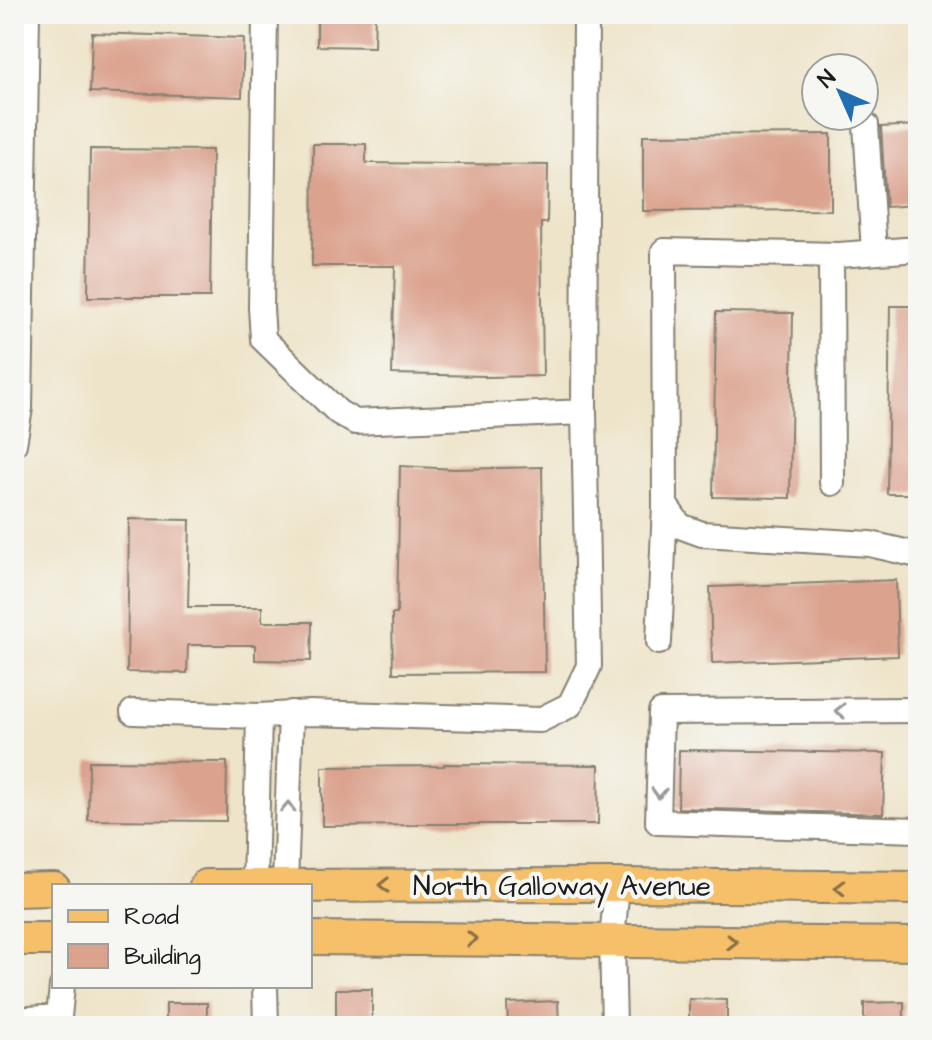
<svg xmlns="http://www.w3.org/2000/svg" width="932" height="1040" font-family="'Architects Daughter',sans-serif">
  <rect width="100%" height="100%" fill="#f6f6f2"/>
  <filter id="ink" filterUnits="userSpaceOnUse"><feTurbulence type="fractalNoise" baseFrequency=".0125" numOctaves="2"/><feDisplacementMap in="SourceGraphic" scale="16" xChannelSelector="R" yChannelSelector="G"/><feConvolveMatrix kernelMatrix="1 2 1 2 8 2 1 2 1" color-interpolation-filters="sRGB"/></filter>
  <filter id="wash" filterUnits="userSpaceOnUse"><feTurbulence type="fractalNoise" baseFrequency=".006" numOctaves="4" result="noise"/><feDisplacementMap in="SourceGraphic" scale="32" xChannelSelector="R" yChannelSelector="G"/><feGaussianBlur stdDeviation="1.8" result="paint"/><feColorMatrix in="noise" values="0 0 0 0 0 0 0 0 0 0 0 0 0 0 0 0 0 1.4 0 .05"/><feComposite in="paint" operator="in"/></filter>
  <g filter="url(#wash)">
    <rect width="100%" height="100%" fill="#eee4c9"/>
    <g id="blocks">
      <!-- building -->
      <path fill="#dba28e" d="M317,14h58l-1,33 -57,-1z
        M92,33l152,5 -2,59 -152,-5z
        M918,125v80l-32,2 -5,-80z
        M831,134v76l-188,1v-76z
        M313,144h53v19l182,2 -1,58h-6l2,153 -58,1v-1l-93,-2 3,-108h-83z
        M90,149l122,1 -2,147h-122z
        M890,306h28v188h-31z
        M716,312l77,1 -3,185 -77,-1z
        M400,466l55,3 87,-2 3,205 -152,1 -1,-59h5z
        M129,519l61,1 -2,87h74v15h50l-1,39 -56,-1v-15h-67l-1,28 -60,-1z
        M896,580l2,76 -186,7 -2,-76z
        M679,750l206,3 -2,61 -205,-6z
        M89,761l138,1 -1,59 -138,-1z
        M444,764l155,1 -1,59h-180v1l-96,1v-59l122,-1z
        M336,989h36v37h-36z
        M689,999l38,1v26h-38z
        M558,1001l1,25h-51l-1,-23z
        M904,1002v24h-40v-23z
        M166,1003h41v23h-41z"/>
    </g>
  </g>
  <g filter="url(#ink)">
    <use href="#blocks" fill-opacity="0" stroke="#858072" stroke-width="2"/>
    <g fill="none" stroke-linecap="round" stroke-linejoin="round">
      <!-- minor casing -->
      <g stroke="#858072" stroke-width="28">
        <path id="minor" d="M265,14l-4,294 2,31 75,73 17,10 229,-10
          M866,125l8,127
          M918,249l-79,6 -175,-4 1,254 15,21 22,8 168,10 48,11
          M831,255l1,228
          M14,444l6,-36 7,-394
          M659,642l6,-137
          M918,710l-257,2 -3,110 260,8
          M133,712l126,4 51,-3 230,7 30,-15 19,-39 -5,-254 2,-398
          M255,886l4,-170
          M285,886l6,-173
          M265,986l1,40
          M14,1020l45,-3 3,-31
          M614,1026l-2,-86 5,-55"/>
      </g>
      <!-- major casing -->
      <g stroke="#858072" stroke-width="36">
        <path id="major" d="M206,886l411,-1 301,3
          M14,890l40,-1
          M310,938l608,6
          M14,939h40"/>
      </g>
      <!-- minor -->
      <use href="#minor" stroke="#fff" stroke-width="24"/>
      <!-- major -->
      <use href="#major" stroke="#f6c06b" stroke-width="32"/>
    </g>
    <!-- one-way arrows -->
    <defs><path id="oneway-chevron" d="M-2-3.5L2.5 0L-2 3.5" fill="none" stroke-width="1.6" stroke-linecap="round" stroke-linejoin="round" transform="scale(2)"/></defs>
    <g stroke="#999">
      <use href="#oneway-chevron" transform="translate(840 711) rotate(180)"/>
      <use href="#oneway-chevron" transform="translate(659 793) rotate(92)"/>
      <use href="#oneway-chevron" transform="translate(288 807) rotate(-88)"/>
    </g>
    <g stroke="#896e44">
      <use href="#oneway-chevron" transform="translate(384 885) rotate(-180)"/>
      <use href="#oneway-chevron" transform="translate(840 888) rotate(-179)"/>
      <use href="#oneway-chevron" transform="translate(472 939)"/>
      <use href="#oneway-chevron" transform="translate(732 942) rotate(1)"/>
    </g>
  </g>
  <g text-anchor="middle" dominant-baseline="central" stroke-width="8" stroke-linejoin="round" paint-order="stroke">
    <!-- street labels -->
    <g font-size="28" fill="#1c1c1c" stroke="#f6f6f2">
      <text x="562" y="886">North Galloway Avenue</text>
    </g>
  </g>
  <!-- margin -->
  <rect width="932" height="1040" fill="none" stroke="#f6f6f2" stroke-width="48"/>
  <!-- legend -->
  <rect x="52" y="884" width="260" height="104" fill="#f6f6f2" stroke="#9f9f9c" stroke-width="2"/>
  <rect x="68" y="910" width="40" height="12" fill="#f6c06b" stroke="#9f9f9c" stroke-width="2"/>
  <text x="124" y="924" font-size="24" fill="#1c1c1c">Road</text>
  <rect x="68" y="944" width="40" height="24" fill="#dba28e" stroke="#9f9f9c" stroke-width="2"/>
  <text x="124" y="964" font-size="24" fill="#1c1c1c">Building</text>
  <!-- north arrow -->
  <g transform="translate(840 92) rotate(315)"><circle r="38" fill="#f6f6f2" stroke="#9f9f9c" stroke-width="2"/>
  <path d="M0-6L14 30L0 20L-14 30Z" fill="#1f6fb2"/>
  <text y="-12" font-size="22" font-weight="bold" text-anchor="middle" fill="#1c1c1c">N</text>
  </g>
</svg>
